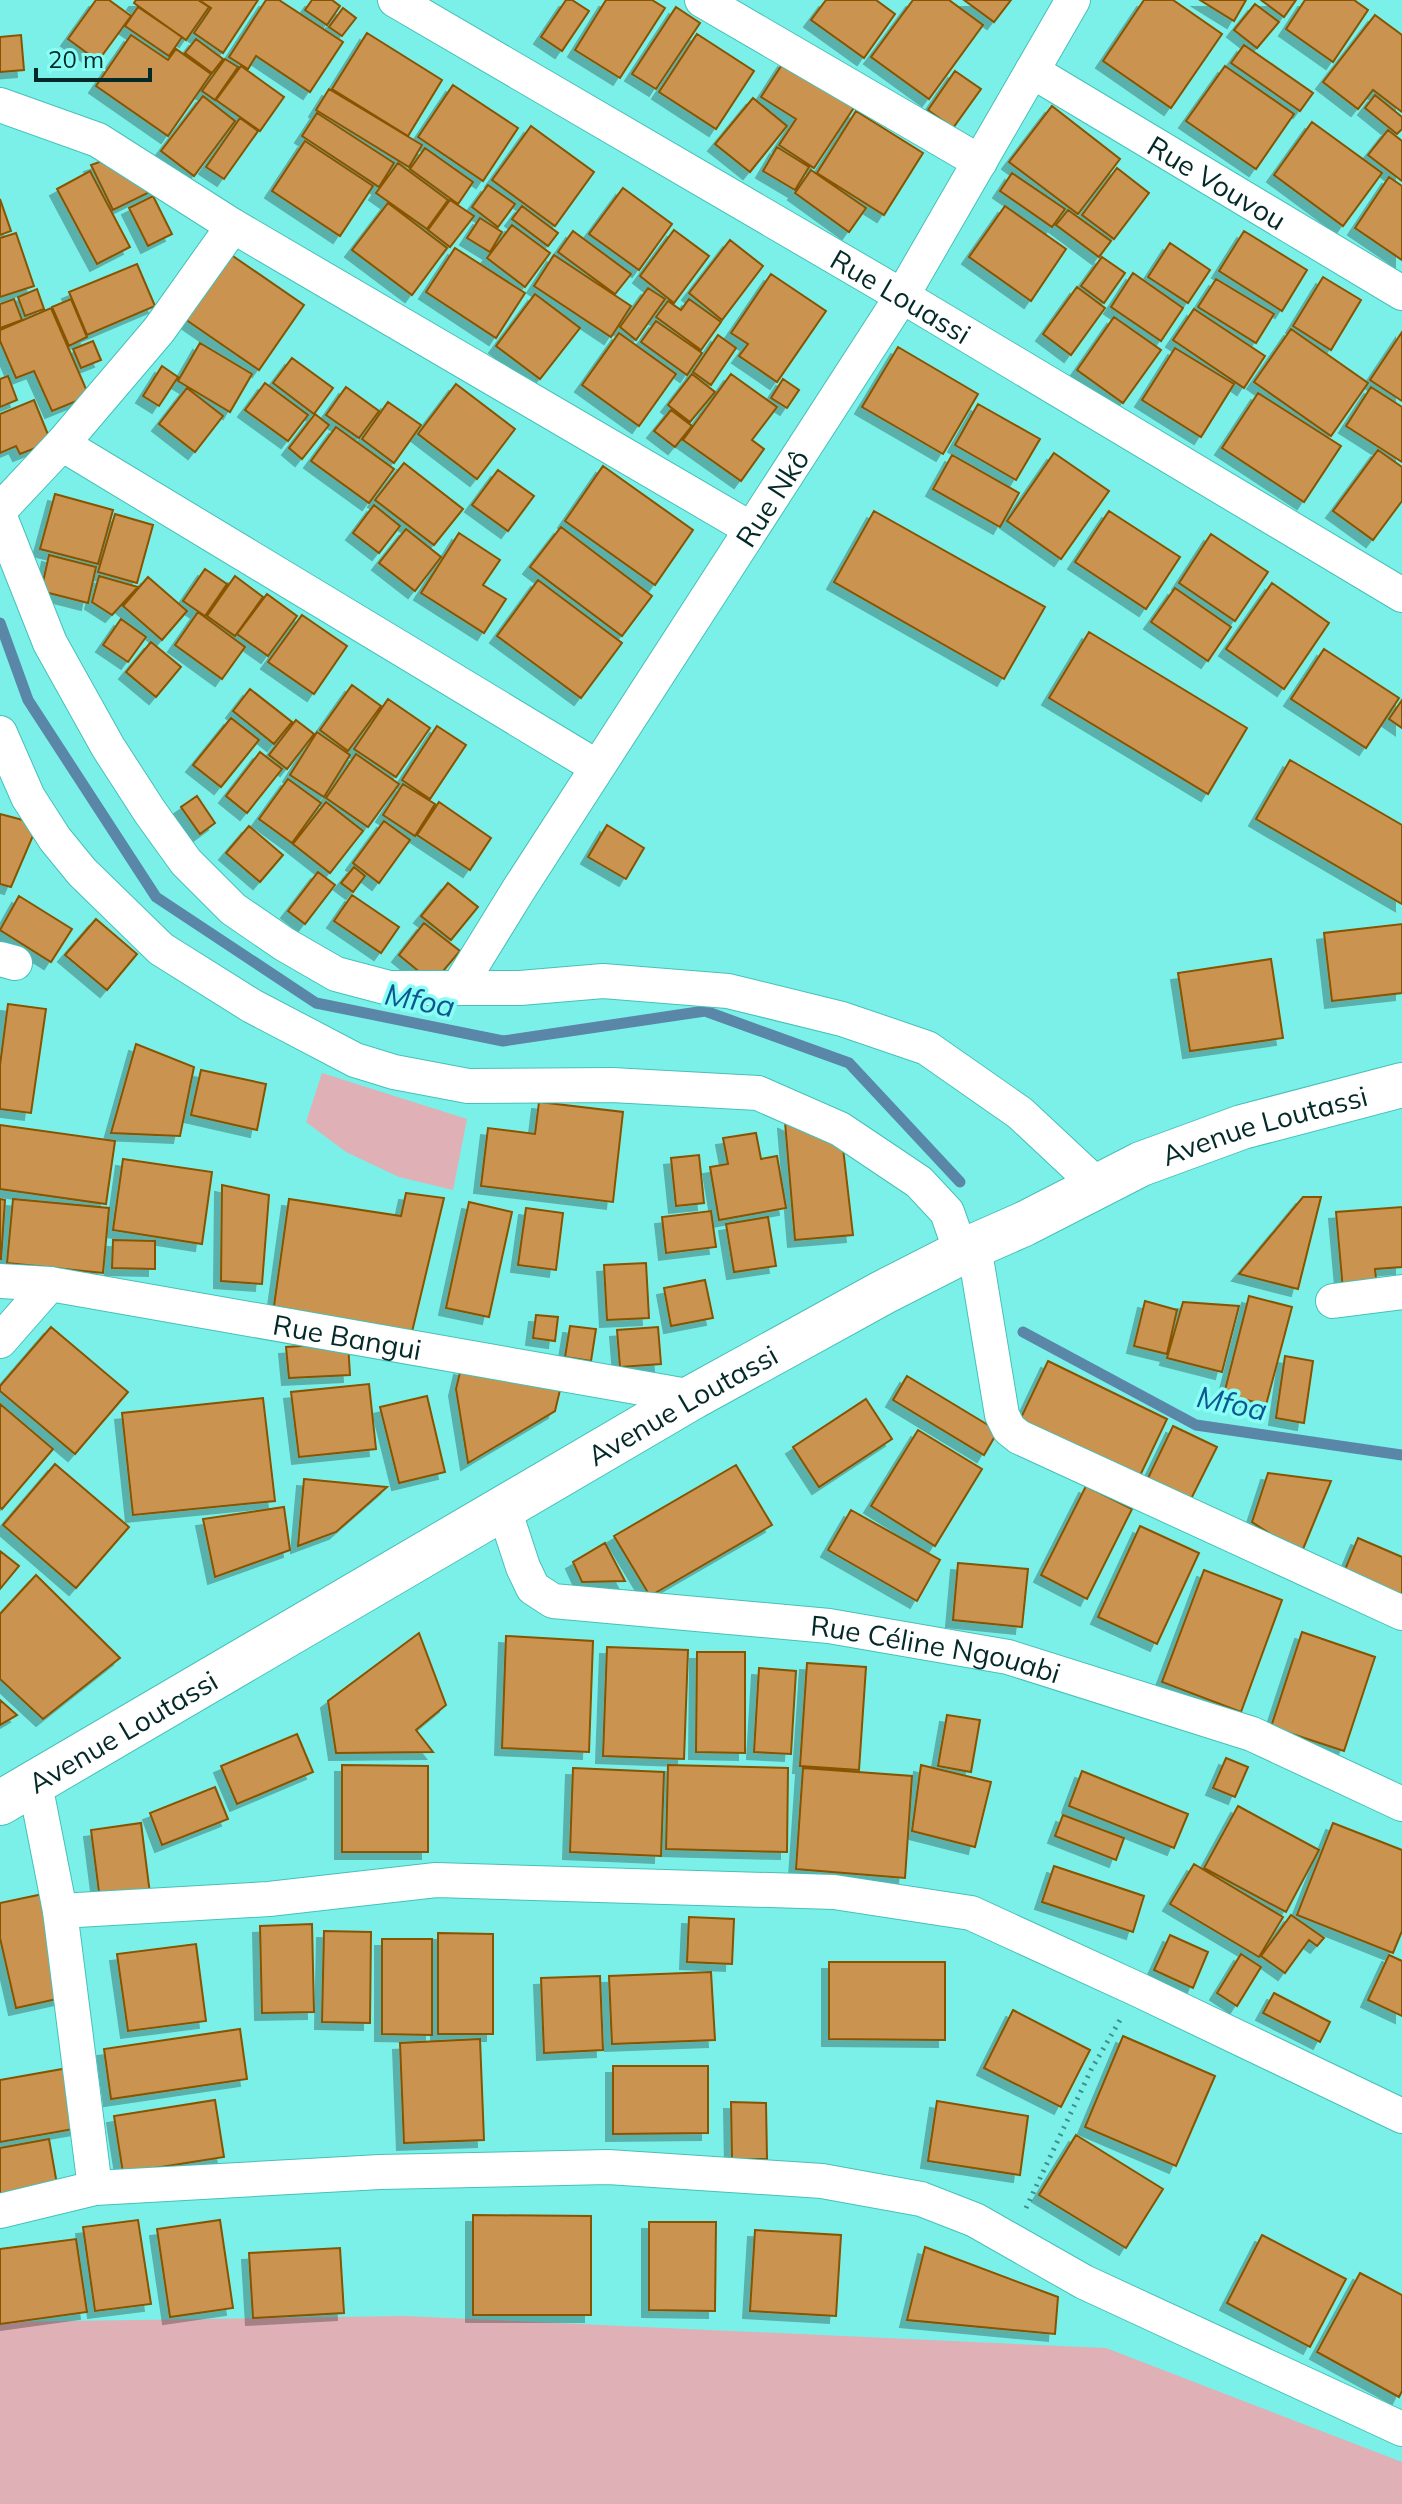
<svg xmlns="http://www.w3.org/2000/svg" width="1402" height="2504" font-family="Mulish,sans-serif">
  <defs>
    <filter id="shadow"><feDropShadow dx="-7" dy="7" stdDeviation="0" flood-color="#0004"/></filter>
  </defs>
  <rect width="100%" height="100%" fill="#7bf0e8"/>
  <!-- green -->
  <path fill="#dfb0b6" d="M322,1073l145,46 -14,71 -54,-13 -53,-25 -40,-30z
    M404,2316l702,32 296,114v42h-1402v-182z"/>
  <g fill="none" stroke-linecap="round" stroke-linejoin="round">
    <!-- stream -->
    <path stroke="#5a86a8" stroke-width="11" d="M0,623l28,77 128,197 160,106 187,38 202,-30 144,52 111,119
      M1023,1332l173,93 206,30"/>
  </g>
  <!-- building -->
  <path fill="#ca9350" stroke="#875400" stroke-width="2" filter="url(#shadow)" d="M96,0h13l22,16 -33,45 -30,-22z
    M136,0h62l11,7 -23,33 -52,-37z
    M199,0h59l-35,53 -29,-20 17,-25z
    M266,0h13l64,42 -33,50 -54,-36 -8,13 -19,-12z
    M312,0h20l8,6 -13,19 -22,-15z
    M566,0h6l17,11 -27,40 -21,-14z
    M606,0h46l13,8 -45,70 -45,-28z
    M826,0h50l19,14 -31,44 -53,-38z
    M913,0h36l34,25 -54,74 -58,-42z
    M964,0h47l-17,22z
    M1144,0h29l49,34 -51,74 -68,-47z
    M1200,0h46l-12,21z
    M1261,0h35l-12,17z
    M1305,0h49l14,10 -35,52 -47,-33z
    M1255,4l24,18 -22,26 -23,-18z
    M138,7l44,30 -13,19 -44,-30z
    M676,7l24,16 -44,66 -24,-15z
    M343,8l13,10 -14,18 -13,-9z
    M1375,15l27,20v77l-29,-22 -15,19 -35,-27z
    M367,33l75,47 -34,56 -76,-47z
    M697,34l57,37 -38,58 -57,-37z
    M21,35l3,35 -24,2v-35z
    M131,35l37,25 8,-11 35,25 -43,62 -72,-50z
    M196,39l27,20 -11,14 -27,-20z
    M1244,45l69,48 -13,18 -69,-48z
    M225,59l13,8 -23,33 -13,-9z
    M785,60l70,46 -41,62 -35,-23 17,-26 -35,-22z
    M241,66l43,31 -24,34 -44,-31z
    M1225,66l69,48 -38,55 -70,-48z
    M955,71l26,18 -28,39 -25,-18z
    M453,85l65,43 -35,53 -65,-44z
    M329,89l93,56 -13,22 -93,-57z
    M1375,95l27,22v12l-5,5 -32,-26z
    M203,96l32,25 -41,55 -33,-25z
    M753,98l34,28 -37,46 -35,-28z
    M1052,106l68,53 -42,55 -69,-52z
    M856,111l67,42 -39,62 -67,-42z
    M317,113l77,50 -15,24 -77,-51z
    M240,118l18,13 -34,48 -18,-12z
    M1312,122l70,51 -39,53 -69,-51z
    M531,126l63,46 -39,54 -63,-46z
    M1388,130l14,11v40l-34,-26z
    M305,141l68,45 -33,50 -68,-45z
    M777,147l32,20 -14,23 -32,-19z
    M425,148l48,34 -15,22 -48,-35z
    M113,157l47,30 -47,23 -22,-45z
    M398,163l50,37 -21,29 -51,-36z
    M1117,168l32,25 -35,46 -32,-24z
    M811,170l55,38 -17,24 -54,-39z
    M90,171l40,76 -33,17 -40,-75z
    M1012,173l53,36 -13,18 -52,-36z
    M1389,177l13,9v74l-47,-32z
    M488,185l27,19 -17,23 -26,-20z
    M623,188l49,36 -33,46 -50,-36z
    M153,196l19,38 -24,12 -19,-38z
    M0,199l11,32 -11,4z
    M450,200l24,16 -24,31 -22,-17z
    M388,203l59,45 -35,47 -60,-45z
    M522,206l36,27 -10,13 -36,-27z
    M1005,206l61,43 -35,52 -62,-44z
    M1068,210l43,31 -12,16 -43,-32z
    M480,218l22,14 -12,20 -23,-14z
    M512,225l38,28 -25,34 -38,-29z
    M674,230l35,26 -35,47 -34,-27z
    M573,231l58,43 -16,20 -57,-42z
    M1244,231l63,39 -25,41 -63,-40z
    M16,233l18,53 -34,11v-59z
    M730,240l33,26 -41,54 -33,-27z
    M1170,243l40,27 -22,33 -40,-26z
    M455,248l70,45 -29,45 -70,-46z
    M227,252l77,53 -45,65 -77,-53z
    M554,255l77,51 -20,31 -77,-51z
    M1102,257l23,16 -21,30 -23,-17z
    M137,264l18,42 -68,29 -18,-43z
    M1133,273l50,35 -22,33 -50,-34z
    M771,274l55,37 -49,71 -38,-26 9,-12 -17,-11z
    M1323,277l38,23 -30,50 -38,-24z
    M1216,279l58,35 -18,29 -58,-36z
    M1077,287l28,21 -34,47 -28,-21z
    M648,288l17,11 -29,41 -16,-13z
    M37,289l7,20 -19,7 -7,-19z
    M535,294l45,34 -40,51 -44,-33z
    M14,299l8,21 -22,8v-24z
    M71,299l16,38 -18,9 -17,-39z
    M689,299l32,23 -20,28 -45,-33 12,-16 13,9z
    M51,308l38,88 -37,15 -18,-40 -18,7 -16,-37v-11z
    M1194,309l71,47 -21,32 -71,-48z
    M1114,317l47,33 -38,53 -46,-33z
    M656,321l46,32 -15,22 -46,-33z
    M1291,329l77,54 -37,53 -77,-54z
    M1402,332v69l-32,-21z
    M619,333l57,41 -37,52 -57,-41z
    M718,335l18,13 -25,37 -18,-13z
    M93,341l8,19 -20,8 -8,-19z
    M200,343l52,31 -22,38 -52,-31z
    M898,347l80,47 -35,60 -81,-47z
    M1175,348l59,36 -33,53 -59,-37z
    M292,358l41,30 -19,26 -41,-31z
    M162,366l16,11 -19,29 -16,-10z
    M692,374l23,18 -25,30 -22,-17z
    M731,374l46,33 -25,33 12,9 -23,32 -58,-41z
    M8,376l9,24 -17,7v-28z
    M783,379l16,11 -12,18 -16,-10z
    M265,383l43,32 -20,26 -43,-31z
    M456,384l59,45 -38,50 -59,-45z
    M346,387l33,24 -20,27 -33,-23z
    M1371,387l31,20v55l-56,-36z
    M187,388l36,28 -28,36 -36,-28z
    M1258,393l83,53 -37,56 -82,-54z
    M34,400l17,42 -31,12 -4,-8 -16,7v-39z
    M388,402l33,23 -27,38 -32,-24z
    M978,404l62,35 -24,41 -61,-35z
    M671,410l21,16 -17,21 -21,-16z
    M315,414l14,11 -27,34 -13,-11z
    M336,427l58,42 -25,34 -58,-42z
    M1378,450l24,17v34l-29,39 -40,-29z
    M1054,453l55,38 -48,68 -54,-38z
    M952,455l67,38 -19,34 -67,-38z
    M404,463l59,46 -29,36 -59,-45z
    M603,466l90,64 -38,55 -90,-64z
    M498,470l36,26 -26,35 -36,-26z
    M55,494l58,16 -15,54 -58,-15z
    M374,505l26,21 -21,27 -26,-20z
    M874,511l171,96 -41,72 -170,-97z
    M1109,511l71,46 -34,52 -71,-47z
    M115,514l38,11 -16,58 -39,-11z
    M561,527l91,69 -30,40 -92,-69z
    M406,529l35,28 -26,34 -36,-28z
    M459,533l41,27 -17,25 23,14 -22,34 -63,-40z
    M1211,534l57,38 -33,49 -56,-38z
    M49,555l47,12 -8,36 -47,-12z
    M205,569l22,15 -22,32 -22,-15z
    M99,576l39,11 -26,28 -20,-13z
    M235,576l28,21 -28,39 -28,-20z
    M148,577l39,34 -25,29 -39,-34z
    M538,580l84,63 -41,55 -84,-62z
    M1272,583l57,40 -45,66 -58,-40z
    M1175,588l56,39 -23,34 -57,-39z
    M267,594l30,22 -29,40 -31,-22z
    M198,612l47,35 -23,32 -47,-34z
    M302,615l45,31 -33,48 -46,-32z
    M121,619l25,18 -18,25 -25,-17z
    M1089,632l158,96 -39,66 -159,-96z
    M151,642l30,25 -25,30 -30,-25z
    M1324,649l75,49 -33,50 -75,-49z
    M352,685l29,21 -33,45 -28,-21z
    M250,689l42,33 -18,22 -41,-33z
    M388,699l42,29 -34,49 -42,-28z
    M1402,700v28l-13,-9z
    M231,718l28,22 -38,47 -28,-22z
    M296,720l18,14 -27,35 -18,-14z
    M437,726l29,19 -36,54 -28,-19z
    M317,732l33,23 -26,42 -34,-22z
    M260,752l22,17 -35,44 -21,-17z
    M356,754l43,30 -31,43 -42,-29z
    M1290,760l112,65v79l-146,-85z
    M288,779l33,24 -29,40 -33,-24z
    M403,784l32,20 -20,32 -32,-21z
    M197,796l18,27 -15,11 -19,-27z
    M326,802l37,29 -33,42 -37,-29z
    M439,802l52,36 -21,32 -53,-35z
    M0,814l38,10 -27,63 -11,-3z
    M384,821l26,19 -31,43 -26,-20z
    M607,825l37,23 -18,31 -38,-22z
    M249,826l34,29 -23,27 -34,-29z
    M354,867l11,9 -12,16 -12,-9z
    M318,872l17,13 -30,39 -17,-13z
    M448,883l30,24 -27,33 -30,-24z
    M352,895l47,32 -18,26 -47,-32z
    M19,896l53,33 -21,33 -51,-32z
    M96,919l41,35 -30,36 -42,-35z
    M424,923l36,28 -27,32 -34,-28z
    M1402,924v69l-70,8 -8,-68z
    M1271,959l12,79 -93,13 -12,-78z
    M8,1004l38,5 -15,104 -31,-4v-44z
    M136,1044l58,23 -14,69 -69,-3z
    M201,1070l65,14 -9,46 -66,-15z
    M539,1102l84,10 -10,90 -132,-16 7,-58 47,6z
    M785,1122l58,26 10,87 -58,5z
    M0,1125l115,16 -9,63 -106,-15z
    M756,1133l5,26 16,-3 9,52 -67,12 -9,-53 18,-3 -5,-26z
    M699,1155l5,48 -28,3 -5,-48z
    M123,1159l89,13 -10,72 -89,-14z
    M222,1185l47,10 -7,89 -41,-3z
    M406,1193l38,5 -32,134 -139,-19 16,-114 112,17z
    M1303,1197h18l-23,92 -59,-15z
    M0,1199l5,1 -4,59h-1z
    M13,1199l96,9 -6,65 -96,-10z
    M469,1202l43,10 -23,105 -43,-9z
    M1402,1207v60l-27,2 2,19 -34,2 -7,-78z
    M526,1208l37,5 -7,57 -38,-5z
    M711,1211l5,36 -50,6 -4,-36z
    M768,1217l8,49 -42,6 -8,-48z
    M113,1240l42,1v28l-43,-1z
    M646,1263l3,55 -42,2 -3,-55z
    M705,1280l8,38 -42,8 -7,-38z
    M1249,1296l43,11 -26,98 -42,-11z
    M1145,1301l32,9 -10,44 -33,-8z
    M1183,1302l56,4 -17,66 -55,-14z
    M536,1315l22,2 -3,24 -22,-3z
    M570,1326l26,3 -5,32 -26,-4z
    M51,1327l77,65 -53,62 -75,-63v-5z
    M658,1327l3,37 -41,3 -3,-37z
    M348,1343l2,32 -61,3 -3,-31z
    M1285,1356l28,5 -9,62 -28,-5z
    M1048,1361l119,58 -29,61 -119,-58z
    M461,1368l99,22 -5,21 -87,52 -12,-74z
    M907,1376l91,55 -14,24 -91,-55z
    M369,1384l7,65 -77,8 -8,-65z
    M427,1396l18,76 -46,11 -19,-76z
    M263,1398l12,103 -142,14 -11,-102z
    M866,1399l26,40 -73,48 -26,-40z
    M0,1404l53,45 -51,60 -2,-2z
    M1173,1426l44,21 -26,52 -43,-21z
    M918,1430l64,39 -47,77 -64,-40z
    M55,1464l74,63 -53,61 -73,-63z
    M736,1465l36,60 -122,71 -36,-60z
    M1268,1473l63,8 -30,73 -49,-32z
    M304,1479l83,8 -51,45 -38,14z
    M1086,1486l46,23 -45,90 -46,-24z
    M284,1507l6,43 -75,27 -12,-58z
    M851,1510l89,50 -23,41 -89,-51z
    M1140,1526l59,27 -42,91 -59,-27z
    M1358,1538l44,19v39l-58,-24z
    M605,1543l20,38 -43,1 -9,-20z
    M0,1551l19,15 -19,23z
    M958,1563l70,6 -6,58 -69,-7z
    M1204,1570l78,30 -41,112 -79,-30z
    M36,1575l84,83 -77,61 -43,-40v-65z
    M1302,1632l73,25 -31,94 -73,-24z
    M419,1633l27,72 -30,25 17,22 -97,1 -8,-52z
    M506,1636l87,5 -4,111 -87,-4z
    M607,1647l81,3 -4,109 -81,-3z
    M697,1652h48v101l-49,-1z
    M807,1663l59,4 -7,103 -59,-4z
    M759,1668l37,3 -5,83 -37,-2z
    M0,1700l17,15 -17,10z
    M947,1715l33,5 -9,52 -33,-6z
    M297,1734l16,38 -76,32 -16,-38z
    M1226,1758l22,9 -13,30 -22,-9z
    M342,1765l86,1v86h-86z
    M668,1765l120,3 -1,84 -121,-3z
    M921,1765l70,17 -16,65 -63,-16z
    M573,1768l91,4 -3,84 -91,-4z
    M803,1768l109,8 -7,102 -109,-9z
    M1082,1771l106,43 -14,34 -105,-42z
    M215,1787l13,32 -66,26 -12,-32z
    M1238,1806l81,44 -33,62 -82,-44z
    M1063,1815l61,23 -8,22 -61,-24z
    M141,1823l9,71 -50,6 -9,-70z
    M1333,1823l69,27v81l-9,22 -96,-38z
    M1194,1864l89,53 -24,40 -89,-53z
    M1054,1866l90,30 -11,36 -91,-30z
    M43,1894l23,103 -50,11 -16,-70v-35z
    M1291,1915l33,23 -7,8 -8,-6 -24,33 -24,-17z
    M689,1917l45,2 -2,45 -45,-2z
    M312,1924l2,88 -52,1 -2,-87z
    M324,1931l47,1 -1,91 -48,-1z
    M438,1933l55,1v100h-55z
    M1170,1935l38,17 -15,36 -39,-18z
    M382,1939h50v96l-50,-1z
    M196,1944l10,77 -78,10 -11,-77z
    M1241,1954l20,13 -24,39 -20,-13z
    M1389,1955l13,6v55l-34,-16z
    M829,1962h116v78l-116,-1z
    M711,1972l4,68 -103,4 -3,-68z
    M600,1976l3,74 -59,3 -3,-75z
    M1274,1993l56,29 -10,20 -57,-29z
    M1013,2010l77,40 -29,57 -77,-39z
    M240,2029l7,50 -136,20 -7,-50z
    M1123,2036l92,40 -39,90 -91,-39z
    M480,2039l4,101 -80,3 -4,-100z
    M613,2066h95v67l-95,1z
    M68,2068l11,60 -79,14v-62z
    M215,2100l9,57 -101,16 -9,-57z
    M937,2101l91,15 -8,59 -92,-14z
    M731,2102l35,1 1,56h-35z
    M1076,2135l87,54 -37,59 -87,-53z
    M49,2139l9,51 -58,10v-52z
    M473,2215l118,1v99h-118z
    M138,2220l13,84 -56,7 -12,-84z
    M220,2220l13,88 -63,9 -13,-88z
    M649,2222h67l-1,89 -66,-1z
    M755,2230l86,5 -5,81 -86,-5z
    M1262,2235l84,44 -36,68 -83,-44z
    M76,2239l11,73 -87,12v-75z
    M925,2247l133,50 -3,37 -148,-14z
    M340,2248l4,65 -91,5 -4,-65z
    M1360,2273l42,22v96l-3,6 -82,-45z"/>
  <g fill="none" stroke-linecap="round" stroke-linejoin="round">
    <!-- street casing -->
    <g stroke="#47c0b9" stroke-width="36">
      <g id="street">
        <path id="s1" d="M395,0l507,296 500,299"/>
        <path d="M702,0l278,162"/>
        <path id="s2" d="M1032,71l370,222"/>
        <path d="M0,105l98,35 135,86 518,303"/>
        <path d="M62,444l535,323"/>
        <path d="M0,510l62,-66 97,-114 74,-104"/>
        <path d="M0,517l50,126 58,104 42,65 36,50 47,47 51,35 52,30 53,14h131l83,-7 125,10 114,28 85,29 93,65 77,72"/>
        <path d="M0,733l28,64 27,42 27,33 79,77 91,57 103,54 39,12 74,14 144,-1 146,8 82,36 79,53 28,30 14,40"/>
        <path d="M0,959l15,4"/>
        <path id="s3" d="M458,988l61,-99 383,-593 171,-296"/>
        <path d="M974,1246l28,169 7,14 10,8 383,176"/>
        <path id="s4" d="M0,1281l50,3 643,113"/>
        <path d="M1333,1301l69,-9"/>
        <path d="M0,1341l50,-57"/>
        <path id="s5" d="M504,1509l19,58 10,21 20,13 276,25 179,31 244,77 150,70"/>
        <path d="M35,1784l25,127 35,277"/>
        <path d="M60,1911l209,-12 167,-19 398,12 137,21 168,77 263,126"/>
        <path d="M0,2211l95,-23 285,-16 228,-5 214,14 99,18 54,21 109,62 318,147"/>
      </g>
    </g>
    <!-- secondary casing -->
    <g stroke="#47c0b9" stroke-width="46">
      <g id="secondary">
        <path id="s6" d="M0,1803l693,-406 189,-104 92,-47 50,-22 117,-60 101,-37 160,-42"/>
      </g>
    </g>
    <!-- path -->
    <path stroke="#408e89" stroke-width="5" stroke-dasharray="2 6" stroke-linecap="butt" d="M1026,2208l65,-138 29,-50"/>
    <!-- street -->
    <use href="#street" stroke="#fff" stroke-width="34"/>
    <!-- secondary -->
    <use href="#secondary" stroke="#fff" stroke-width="44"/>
  </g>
  <g text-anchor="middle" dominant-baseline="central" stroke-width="7" stroke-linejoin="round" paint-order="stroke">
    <!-- street labels -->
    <g font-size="28" fill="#032a28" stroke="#89fef5">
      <text stroke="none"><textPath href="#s2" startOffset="216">Rue Vouvou</textPath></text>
      <text stroke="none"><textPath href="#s1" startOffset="586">Rue Louassi</textPath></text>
      <text stroke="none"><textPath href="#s3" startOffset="582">Rue Nkô</textPath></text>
      <text stroke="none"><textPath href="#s6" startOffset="1438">Avenue Loutassi</textPath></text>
      <text stroke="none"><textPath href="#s4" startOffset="352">Rue Bangui</textPath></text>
      <text stroke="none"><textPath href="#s6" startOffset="790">Avenue Loutassi</textPath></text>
      <text stroke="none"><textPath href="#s5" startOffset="494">Rue Céline Ngouabi</textPath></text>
      <text stroke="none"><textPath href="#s6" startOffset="142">Avenue Loutassi</textPath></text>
    </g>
    <!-- water labels -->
    <g font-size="30" font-style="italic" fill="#0f5691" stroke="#89fef5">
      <text transform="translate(420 1000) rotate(11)">Mfoa</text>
      <text transform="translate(1232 1403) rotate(12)">Mfoa</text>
    </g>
  </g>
  <!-- scale -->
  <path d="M36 68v12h114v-12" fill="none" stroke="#032a28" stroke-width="4"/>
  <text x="48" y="68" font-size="24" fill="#032a28" stroke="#89fef5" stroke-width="6" paint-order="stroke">20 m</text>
</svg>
